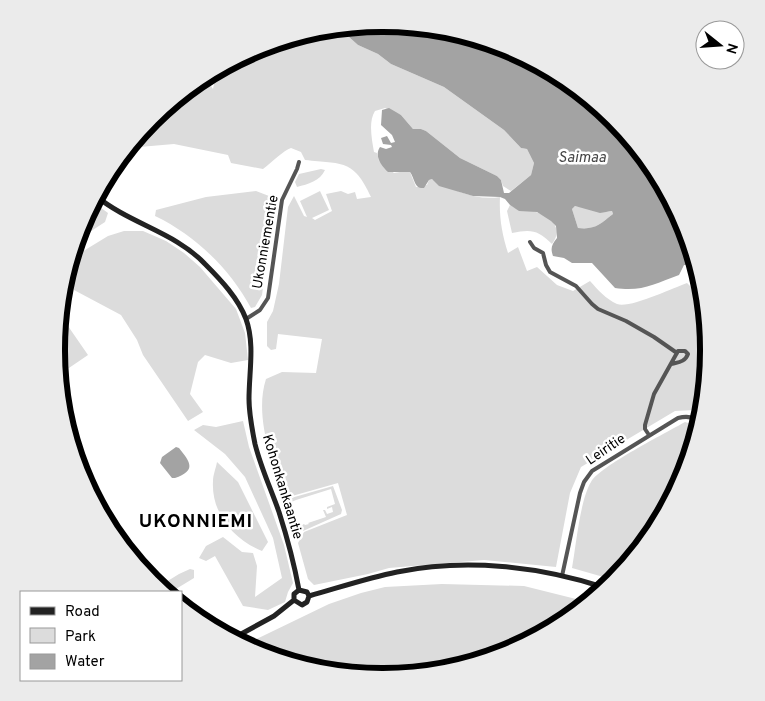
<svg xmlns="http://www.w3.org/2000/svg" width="765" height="701" font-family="Overpass,sans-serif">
  <rect width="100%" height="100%" fill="#fff"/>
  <!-- green -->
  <path fill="#dcdcdc" d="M339,28l19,17 20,9 13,10 53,23 60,43 17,18 6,1 7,14 -3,12 -20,16 -8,-5 -2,-6 -4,-4 -37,-18 -34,-27 -5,-2h-8l-12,-14 -16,-7 -10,3c-7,11 -3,29 -1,41l3,1 2,8 15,12 12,-2 4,1 6,15 11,-2 2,-5 3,-1c21,11 44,22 68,18 -1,20 2,37 8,56l10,-6 9,24 10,-4 20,18 16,6 17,-10c8,9 16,18 27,23 12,5 56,-16 70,-21l17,17 5,51 -2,26 -13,33 -19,1 -94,56 -11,26 -14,74 -72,-7 -95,8 -21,6 -54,11 -6,-6 -10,-36 6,-11 43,-17 -9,-32 -53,15c-13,-35 -31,-82 -19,-119l16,-7 34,1 6,-34 -44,-5 -2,15 -5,1 -4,-4v-24l6,-11 6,-27 9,-77 6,-11 10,20 3,1 -7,-16 20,-10 9,19 -17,8 3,2 17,-9 -6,-17 15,-3 7,3 7,-2 2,7 14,-2c-17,-38 -29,-33 -66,-37l-4,-8 -10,-4c-7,2 -20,15 -28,21l-32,-6 -3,-8 -54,-11 -46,4 24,-29 49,-40 8,-5v9l4,6 4,-19 41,-21 61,-19z
    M321,169l4,1c-5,11 -17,14 -28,17l-2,-5 4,-8z
    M256,191l13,5 2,7 -1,20 -4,42 -4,30 -7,12 -4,1c-21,-39 -56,-73 -96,-92l1,-6 50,-13z
    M93,202l15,11 -3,9 -29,19 5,-16z
    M510,205c10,7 16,3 26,7 15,5 28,16 16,32 -14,-14 -21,-15 -40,-11l-5,-22z
    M575,206l33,6 4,-1 1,3c-13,10 -18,16 -35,14l-6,-19z
    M124,231h19l23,10 18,12 16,14 36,42 9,24 3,27 -17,3 -26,-8 -7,7 -8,32 13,18 -15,9 -45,-66 -6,-15 -16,-25 -47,-25 -7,-20 5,-12 36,-22z
    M59,313l29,42 -22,15h-8l-2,-20z
    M243,421l6,26 35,98 9,38 -5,9 -3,10 -17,8 -25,-4 -28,-50 -9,5 -7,-3 7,-12 17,-9 19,15 11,1 4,13 -2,31 27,-19 -9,-40 -28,-61 -20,-23 -31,-24 9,-5 13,2z
    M685,422l10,3 3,7 -14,44 -30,56 -40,48 -42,-12c4,-22 8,-68 19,-86 9,-16 75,-49 94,-60z
    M217,462l21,20 30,60 -6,9c-28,-11 -51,-38 -49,-70 0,-6 3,-13 4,-19z
    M333,486l9,24 -1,4 -38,17 -7,-3 8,-4 1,1 4,-1 -1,-1 18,-6 -3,-7h2l2,4 6,-2 -1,-5 -5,2v-2l8,-3 -4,-15 -35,11 -11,5 -1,-5z
    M190,569l4,1v8l-23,14h-6l-7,-5 21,-13z
    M442,584l82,2 64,16 -24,20 -57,30 -61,19 -64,6 -64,-6 -61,-19 -13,-7 85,-41 32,-11 24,-6z"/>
  <!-- water -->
  <path fill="#a3a3a3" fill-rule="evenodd" d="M383,24c21,2 43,2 64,6 108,23 192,95 237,195 9,19 13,41 19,61h-6l-8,-21h-5l-5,10c-25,9 -37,17 -64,13l-23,-25h-20l-8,-5 -11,-2c-3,-8 -1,-12 4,-18l-1,-12 -5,-5 -14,-9 -18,-1 -9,-6 -5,-6 -5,-2 -27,-1 -34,-10 -7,-7 -3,1 -5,8c-10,1 -9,-9 -14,-16h-22c-7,-7 -14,-16 -8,-25l6,2 6,-2 -1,-2 -8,-1 -2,-6 6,-2 4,7 4,-1 -3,-7 -11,-10 1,-15 7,-2 12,7 12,14h8l5,2 34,27 37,18 4,4 3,13h5l22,-18 3,-12 -7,-14 -6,-1 -17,-18 -60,-43 -53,-23 -13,-10 -20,-9 -19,-17zM575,206l25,7 12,-2 1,3c-13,10 -18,16 -35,14l-6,-19z
    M176,447l3,1c11,14 18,22 -4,30h-3l-12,-15 2,-6z"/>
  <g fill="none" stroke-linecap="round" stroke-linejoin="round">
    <!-- street -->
    <path stroke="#555" stroke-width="4" d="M530,242l4,6 9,5 3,12 4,7 26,14 16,18 6,5 28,12 28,16 23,16
      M246,319l14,-9 8,-12 14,-98 15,-31 2,-7
      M694,418l10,-13
      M649,435l-4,-6v-4l9,-31 24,-43h7l3,3c-3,8 -9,8 -17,10
      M562,576l18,-83 4,-11 8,-11 86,-53c8,-2 17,-2 22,6"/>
    <!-- secondary -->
    <path stroke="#222" stroke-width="5" d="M96,196c34,28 79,36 109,68 16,16 33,34 41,55 9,25 3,53 3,80 0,15 3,30 6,45 6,24 16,45 24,68 8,25 15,51 20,78
      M309,596c29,-8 58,-18 88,-24 69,-14 142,-6 209,16
      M294,600v-6l5,-4 8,2 2,4
      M294,600l8,5 5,-3 2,-6
      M232,639l42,-23 20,-16"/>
  </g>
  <g text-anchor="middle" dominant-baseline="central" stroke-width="5" stroke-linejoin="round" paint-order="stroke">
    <!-- street labels -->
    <g font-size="14" fill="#000" stroke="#fff">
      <text transform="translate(266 242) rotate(-80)">Ukonniementie</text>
      <text transform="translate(606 450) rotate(-34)">Leiritie</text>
      <text transform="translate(282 487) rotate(73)">Kohonkankaantie</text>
    </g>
    <!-- water labels -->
    <g font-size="15" font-style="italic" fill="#444" stroke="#fff">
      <text x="582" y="158">Saimaa</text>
    </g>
    <!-- district labels -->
    <g font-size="19" font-weight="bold" letter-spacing="1" fill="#000" stroke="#fff">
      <text x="196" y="522">UKONNIEMI</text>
    </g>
  </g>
  <!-- crop -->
  <path d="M0 0H765V701H0ZM382 32H383A317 317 0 0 1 700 349V351A317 317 0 0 1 383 668H382A317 317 0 0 1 65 351V349A317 317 0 0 1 382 32Z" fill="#ebebeb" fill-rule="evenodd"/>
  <path fill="none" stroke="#000" stroke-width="6" d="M382 32H383A317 317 0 0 1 700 349V351A317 317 0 0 1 383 668H382A317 317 0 0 1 65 351V349A317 317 0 0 1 382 32Z"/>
  <!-- legend -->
  <rect x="20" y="591" width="162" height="90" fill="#ffffff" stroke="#999999"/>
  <rect x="30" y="607" width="25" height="8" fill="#222222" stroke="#999999"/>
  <text x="65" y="616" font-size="15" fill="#000000">Road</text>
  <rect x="30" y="628" width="25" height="15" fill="#dcdcdc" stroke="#999999"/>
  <text x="65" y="641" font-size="15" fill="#000000">Park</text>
  <rect x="30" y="654" width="25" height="15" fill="#a3a3a3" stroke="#999999"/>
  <text x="65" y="666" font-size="15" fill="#000000">Water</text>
  <!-- north arrow -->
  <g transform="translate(720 45) rotate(107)"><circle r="24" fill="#ffffff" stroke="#999999"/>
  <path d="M0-4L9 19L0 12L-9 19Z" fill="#000000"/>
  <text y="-8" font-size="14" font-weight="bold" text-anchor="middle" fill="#000000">N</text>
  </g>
</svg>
